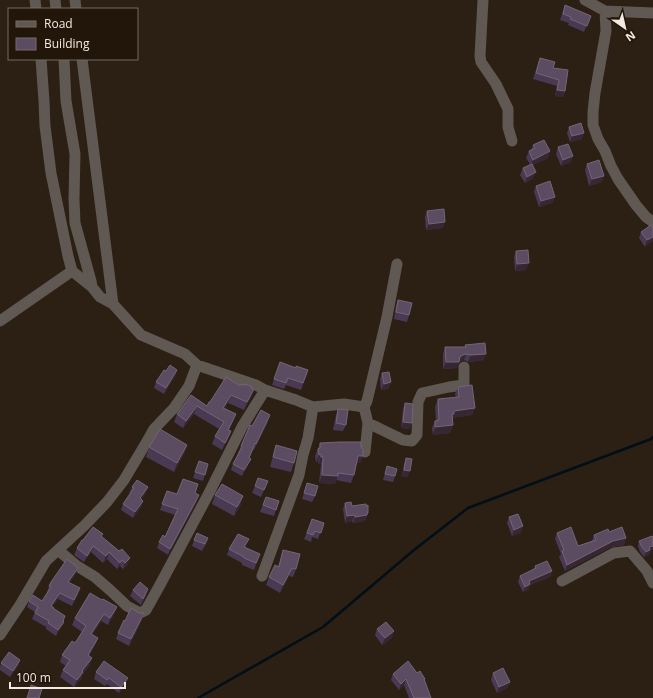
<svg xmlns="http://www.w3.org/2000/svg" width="653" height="698" font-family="'Open Sans',sans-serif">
  <rect width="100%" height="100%" fill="#2c1f13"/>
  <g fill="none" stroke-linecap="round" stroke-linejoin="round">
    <!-- stream -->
    <path stroke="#000f18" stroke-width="2.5" d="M198,698l125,-71 91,-77 54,-42 183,-69 2,-2"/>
    <!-- minor -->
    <path stroke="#605853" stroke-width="11" d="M35,0l1,9
      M55,0l1,9
      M75,0l1,9
      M483,0l-3,56 1,6 15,22 12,25v18l4,14
      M585,0l20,11 48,2
      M605,11l1,20 -11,62 -2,19v13l5,14 7,12 6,15 7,13 18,26 10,12 7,5
      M41,59l3,42 1,25 6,47 17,83 4,15 20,16 8,10 13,7
      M64,59l2,42 9,53 -1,45 1,24 16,58 1,6
      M0,321l72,-50
      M265,390l31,10 17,7 31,-3 20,3 4,16 -3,29
      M364,407l3,-6 20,-84 10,-53
      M368,423l35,17 9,1 5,-6 1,-33 4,-9 27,-6 15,-2v-18
      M58,550l19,16 18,11 15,13 17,16 13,7 6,-3 15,-27 48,-90 33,-66 23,-37 -9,-5 -59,-20
      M262,576l37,-101 4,-20 5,-17 5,-31
      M562,581l52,-28 16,-2 17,20 6,12
      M0,635l20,-30 26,-44 39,-36 22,-23 17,-22 22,-37 8,-14 20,-21 15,-22 8,-21 -12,-11 -44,-19 -28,-31 -31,-245"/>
  </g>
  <!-- wall -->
  <path fill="#4a3953" d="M565,5l26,11 -7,16 -16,-7 1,-2 -9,-3z
    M540,58l13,10 12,23 -2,6 -8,-1 2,-10 -24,-7z
    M569,127l13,12 -12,3 -3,-9z
    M533,145l17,6 -2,7 -15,7 1,13 -9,5 -5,-8 3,-7 7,-4 -4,-6 3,-7 2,-1z
    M558,147l15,9 -2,6 -10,4 -5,-12z
    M587,164l15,18 -13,4 -4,-16z
    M536,186l19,11 -3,6 -13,4 -5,-15z
    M427,211l16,17 -17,2 -1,-13z
    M653,228l-8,19 -6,-9 2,-6z
    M516,251l10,19 -11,1 -1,-14z
    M398,300l11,15 -2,7 -13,-3 2,-13z
    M465,345l19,15 -16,2 -4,-2 -3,1 -2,1 -2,6 -14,1v-15l2,-7h20z
    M280,362l16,6 12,2 -7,20 -15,-5 -2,4 -12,-4z
    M177,370l-2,6 -11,18 -10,-6 2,-6 10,-11z
    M382,373l9,9 -3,7 -7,1 -1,-11z
    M245,385l9,4 -3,8 -7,13 -16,-7 -3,5 11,6 -7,16 -1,9 -6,11 -10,-6 3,-8 4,-7 -25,-15 -11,14 -9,-6 3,-8 14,-19 16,11 3,-4 30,-16z
    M458,387l17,21 -3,7 -20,3 1,7 -3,8 -17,2 -1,-7 3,-7h1l-1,-14 3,-8 18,-1 -1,-4z
    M405,403l5,26 -9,-1 2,-19z
    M338,409l8,16 -3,6 -10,-1 3,-15z
    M268,422l-14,28h-1l-4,8 -1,7 -6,11 -11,-6 2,-6 6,-11h-1l3,-7 11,-20z
    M320,443l41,4 2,9 -3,7h-4l-2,12 -3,8 -15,-3 -1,4 -16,-1 2,-19h-3v-2h-2l-1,-6z
    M187,445l-3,9 -10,18 -28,-15 3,-10z
    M276,445l18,18 -3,9 -21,-5z
    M406,458l2,19h-6l2,-13z
    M199,461l9,3 -5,17 -10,-3z
    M387,466l8,10 -2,6 -10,-2z
    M268,481l-7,16 -9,-4 3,-7z
    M307,483l8,13 -3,6 -10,-3z
    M132,487h16l-3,7 -4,6 2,1 -2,6 -8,11 -12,-8 2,-6 7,-10 -1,-1z
    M167,491l10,3 18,-1 2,8 -29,54 -11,-7 2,-6 6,-5 10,-22 -15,-5z
    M215,495l28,1 -3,10 -6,10 -22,-12z
    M266,497l13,4 -5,15 -14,-4z
    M345,503l23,10 -3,8 -12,2 -1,-2 -7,2 -2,-14z
    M509,517l12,16 -9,3 -5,-13z
    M312,519l12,4 -6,16 -6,-2 -1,5 -7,-3z
    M609,532l17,6 -2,7 -13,2 -46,24 -6,-14 2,-3 -6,-15 2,-6 21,13 14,-5 2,-6z
    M102,537l26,27 -5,5 -3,-3 -3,3 -10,-10 -4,4 -12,-11 -7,10 -10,-7 3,-7 6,-8z
    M194,540l12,4 -4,7 -10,-5z
    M639,541l11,10 -1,4 -5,2 -4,-5 -2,-6z
    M246,546l-1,2 15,6 -6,16 -12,-5v-2l-15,-8 2,-6z
    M283,550l13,19 -3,8 -4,-1 -9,17 -14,-8 3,-8 9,-11z
    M535,566l17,5 -2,6 -20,8 -2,5 -5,2 -5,-10 2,-6 14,-7z
    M76,574l-7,9 9,11 -6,12 -14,-7 -6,8 1,2 12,7 -4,11 -5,9 -10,-7v-2l-14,-8 3,-7 -8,-5 2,-6h13l6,-9h-1l2,-6z
    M133,590l13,6 -5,9 -11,-9z
    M102,600l15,7 -3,7 -6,11 -7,-4 -9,14 6,3 -3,7 -6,11 1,9 -8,10 -1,4 -7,8 -14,-10 3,-7 3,-4 -6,-4 2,-7 13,-12 7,-11 -10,-7 3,-7z
    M139,613h5l-2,7 -13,26 -13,-7 2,-6 7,-12z
    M377,629l15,9 -10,7 -7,-10z
    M20,660l-2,6 -8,11 -10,-7v-3l1,-4z
    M96,672l30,12 -7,9 -12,-9 -2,2 -11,-7z
    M417,673l8,6 -1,1 7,18h-22l-5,-13 -5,5 -8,-10 2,-6z
    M493,673l17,9 -3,6 -10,5 -6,-13z"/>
  <!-- shaded-wall -->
  <path fill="#362733" d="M557,90l8,1 -2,6 -8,-1z
    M584,133l-2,6 -12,3 2,-6z
    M550,151l-2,7 -17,8 2,-6z
    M573,156l-2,6 -10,4 2,-6z
    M536,172l-2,6 -9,5 2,-6z
    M604,176l-2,6 -13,4 3,-7z
    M555,197l-3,6 -13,4 2,-6z
    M445,222l-2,6 -17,2 3,-6z
    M653,237v4l-8,6 2,-7z
    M529,263l-3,7 -11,1 2,-7z
    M466,354l-2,6 -3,1 -2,1 -2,6 -14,1 3,-7 14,-5 3,-2z
    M486,354l-2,6 -16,2 3,-7z
    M177,370l-2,6 -11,18 2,-6z
    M391,382l-3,7 -7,1 3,-6z
    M254,389l-3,8 -7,13 3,-8z
    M231,395l-3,8 -7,12 2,-7z
    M197,406l-3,8 -11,14 3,-7z
    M475,408l-3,7 -20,3 -3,4 5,-11z
    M236,414l-3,7 -8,16 3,-7z
    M270,415l-2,7 -14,28 2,-6z
    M403,422l9,1 -2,6 -9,-1z
    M453,425l-3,8 -17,2 2,-8z
    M231,431l-3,8 -6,11 3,-7z
    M187,445l-3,9 -10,18 3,-9z
    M321,454l-3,8h-2l3,-7z
    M358,456h5l-3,7h-5z
    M321,457h2l-2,7h-3z
    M251,459l-3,6 -6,11 2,-6z
    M404,470l6,1 -2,6h-6z
    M322,475l16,1 -3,8 -16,-1z
    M148,487l-3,7 -8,11 3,-7z
    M199,495l-2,6 -29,54 2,-6z
    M243,496l-3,10 -6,10 3,-9z
    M143,501l-2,6 -8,11 2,-6z
    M368,513l-3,8 -12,2 2,-6z
    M355,515l-3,6 -7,2 2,-7z
    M523,526l-2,7 -9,3 2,-6z
    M626,538l-2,7 -13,2 -46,24 2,-6 46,-24z
    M93,546l-2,6 -7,10 3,-6z
    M653,546v4l-3,1 -1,4 -5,2 2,-5 3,-5z
    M109,552l-2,7 -4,4 3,-7z
    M130,558l-2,6 -5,5 2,-6z
    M122,560l-2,6 -3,3 3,-6z
    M78,568l-2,6 -10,14 2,-6z
    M292,568l-3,8 -9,17 3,-8z
    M552,571l-2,6 -20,8 -2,5 -5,2 2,-5 4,-6z
    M80,588l-2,6 -6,12 2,-6z
    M148,589l-2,7 -5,9 2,-6z
    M60,593l-2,6 -9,13 2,-6z
    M117,607l-3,7 -6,11 2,-7z
    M144,613l-2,7 -13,26 2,-7z
    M104,614l-3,7 -13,20 3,-7z
    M65,616l-4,11 -5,9 2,-6z
    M394,631l-2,7 -10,7 3,-7z
    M98,638l-3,7 -10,17 3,-7z
    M92,658l-2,7 -8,10 -1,4 -7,8 3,-7 5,-9z
    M20,660l-2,6 -8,11 3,-6z
    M128,678l-2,6 -7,9 2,-6z
    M406,679l-2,6 -5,5 2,-6z
    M510,682l-3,6 -10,5 2,-6z"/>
  <!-- building -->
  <path fill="#5c4c62" stroke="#736576" d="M565,5l26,11 -4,10 -17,-7 1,-2 -8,-3z
    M540,58l15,4 -2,6 15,2 -3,21 -8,-1 2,-10 -23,-7z
    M581,123l3,10 -12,3 -3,-9z
    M544,140l6,11 -17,9 -4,-9 6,-3 -2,-3z
    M568,144l5,12 -10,4 -5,-13z
    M599,160l5,16 -12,3 -5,-15z
    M532,164l4,8 -9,5 -4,-9z
    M550,181l5,16 -14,4 -5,-15z
    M444,209l1,13 -16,2 -2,-13z
    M651,225l2,3v9l-6,3 -6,-8z
    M528,250l1,13 -12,1 -1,-13z
    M398,300l14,3 -3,12 -13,-3z
    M485,343l1,11 -15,1 -5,-1 -3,1 -3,2 -1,5h-13l-1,-15h21l-1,-2z
    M280,362l16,6v-2l12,4 -5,13 -15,-5 -2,5 -12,-4z
    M170,365l7,5 -11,18 -10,-6 8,-12 2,1z
    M389,372l2,10 -7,2 -2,-11z
    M226,377l14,9 1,-2 4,1v-1l7,3 -1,1 3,1 -7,13 -16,-7 -8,13 13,6 -8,16 3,1 -6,12 -10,-7 9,-14 -27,-16 -11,15 -9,-7 14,-19 16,11 2,-4h1z
    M472,385l3,23 -21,3v3h-2l1,11 -18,2v-6l4,-1 -1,-21 21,-2 -1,-10z
    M405,403l8,1 -1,19 -9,-1z
    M338,409l10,1 -2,15 -10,-2z
    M261,410l9,5 -14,29 -1,-1 -6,15 2,1 -7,11 -11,-6 9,-17 -1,-1 9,-21 2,1z
    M160,429l27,16 -10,18 -28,-16z
    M340,442h21v5l2,3v6h-5l-4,19 -16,-2v3l-16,-1 1,-18h-2v-3l-2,1 -1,-6 2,-1v-5z
    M276,445l21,6 -3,12 -21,-6z
    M406,458l6,1 -2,12 -6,-1z
    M199,461l9,3 -3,11 -10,-3z
    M387,466l10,3 -2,7 -10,-2z
    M258,478l10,3 -4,9 -9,-4z
    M183,479l15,5 -3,9 4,2 -29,54 -11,-7 4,-7 2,2 13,-28 -16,-5 5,-13 10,3z
    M137,480l11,7 -8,11 3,3 -8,11 -12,-8 11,-16 -2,-1z
    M307,483l11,3 -3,10 -11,-3z
    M222,484l21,12 -6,11 -22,-12z
    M266,497l13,4 -3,9 -13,-5z
    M351,502l1,4 14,-2v2l2,-1v8h-1v2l-12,2v-2l-8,1 -2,-13z
    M518,514l5,12 -9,4 -5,-13z
    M312,519l12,4 -3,10 -6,-2 -2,4 -6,-2z
    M93,527l10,7 -2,2 18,15 3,-2 8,9 -5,5 -3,-3 -2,3 -11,-11 -3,4 -13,-10 -6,10 -10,-8 5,-8h1z
    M571,527l7,19 18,-6 -2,-5 14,-6 1,3 13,-5 4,11 -13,3 -46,24 -5,-14 2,-1 -7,-17z
    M197,533l11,5 -3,6 -11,-4z
    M238,534l11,5 -5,8 16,7 -4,9 -12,-5v-1l-15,-8z
    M652,536l1,2v8l-4,1 1,3 -4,2 -4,-5 -3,-6z
    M283,550l17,4 -4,15 -4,-1 -9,17 -14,-8 6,-12 4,2z
    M67,559l11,9 -10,14 12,6 -6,12 -14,-7 -9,13 3,2h-1l12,8 -2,5 1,1 -6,8 -10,-7 1,-2 -14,-8 3,-6 -9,-6 4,-6 9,6 9,-14 -2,-1 2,-4z
    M547,561l5,10 -23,10 1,3 -5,3 -5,-11 16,-8 -1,-2z
    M140,582l8,7 -5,10 -10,-9z
    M90,593l12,7 1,-1 14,8 -7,11 -6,-4 -13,20 7,4 -10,17 4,3 -10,13 1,1 -6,8 -14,-10 7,-10 -8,-5 10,-14 3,2 11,-17 -11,-8z
    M131,608l8,5h5l-13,26 -13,-6 6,-13 1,1z
    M386,622l8,9 -9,7 -8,-9z
    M9,652l11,8 -7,11 -12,-8z
    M104,661l24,17 -7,9 -12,-9 -2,2 -11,-8z
    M408,661l9,12 3,-2 5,8h-1l7,19h-17l-8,-19 -5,5 -8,-10z
    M503,668l7,14 -11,5 -6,-14z
    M31,685l11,4 -3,9h-12z"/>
  <!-- legend -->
  <rect x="8" y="8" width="130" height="52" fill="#22160a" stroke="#756a60"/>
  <rect x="16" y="21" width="20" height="6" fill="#605853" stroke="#756a60"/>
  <text x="44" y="28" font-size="12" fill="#f2e9e1">Road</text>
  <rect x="16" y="38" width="20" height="12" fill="#5c4c62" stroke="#756a60"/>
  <text x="44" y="48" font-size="12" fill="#f2e9e1">Building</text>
  <!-- north arrow -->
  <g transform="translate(625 28) rotate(146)" stroke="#22160a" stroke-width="3" paint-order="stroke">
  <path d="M0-3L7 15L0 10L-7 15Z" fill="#f2e9e1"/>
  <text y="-6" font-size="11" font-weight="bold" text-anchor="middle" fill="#f2e9e1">N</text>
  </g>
  <!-- scale -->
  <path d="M10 682v6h115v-6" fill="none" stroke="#f2e9e1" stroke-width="2"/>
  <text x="16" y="682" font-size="12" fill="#f2e9e1" stroke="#22160a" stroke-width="3" paint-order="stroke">100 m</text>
</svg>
